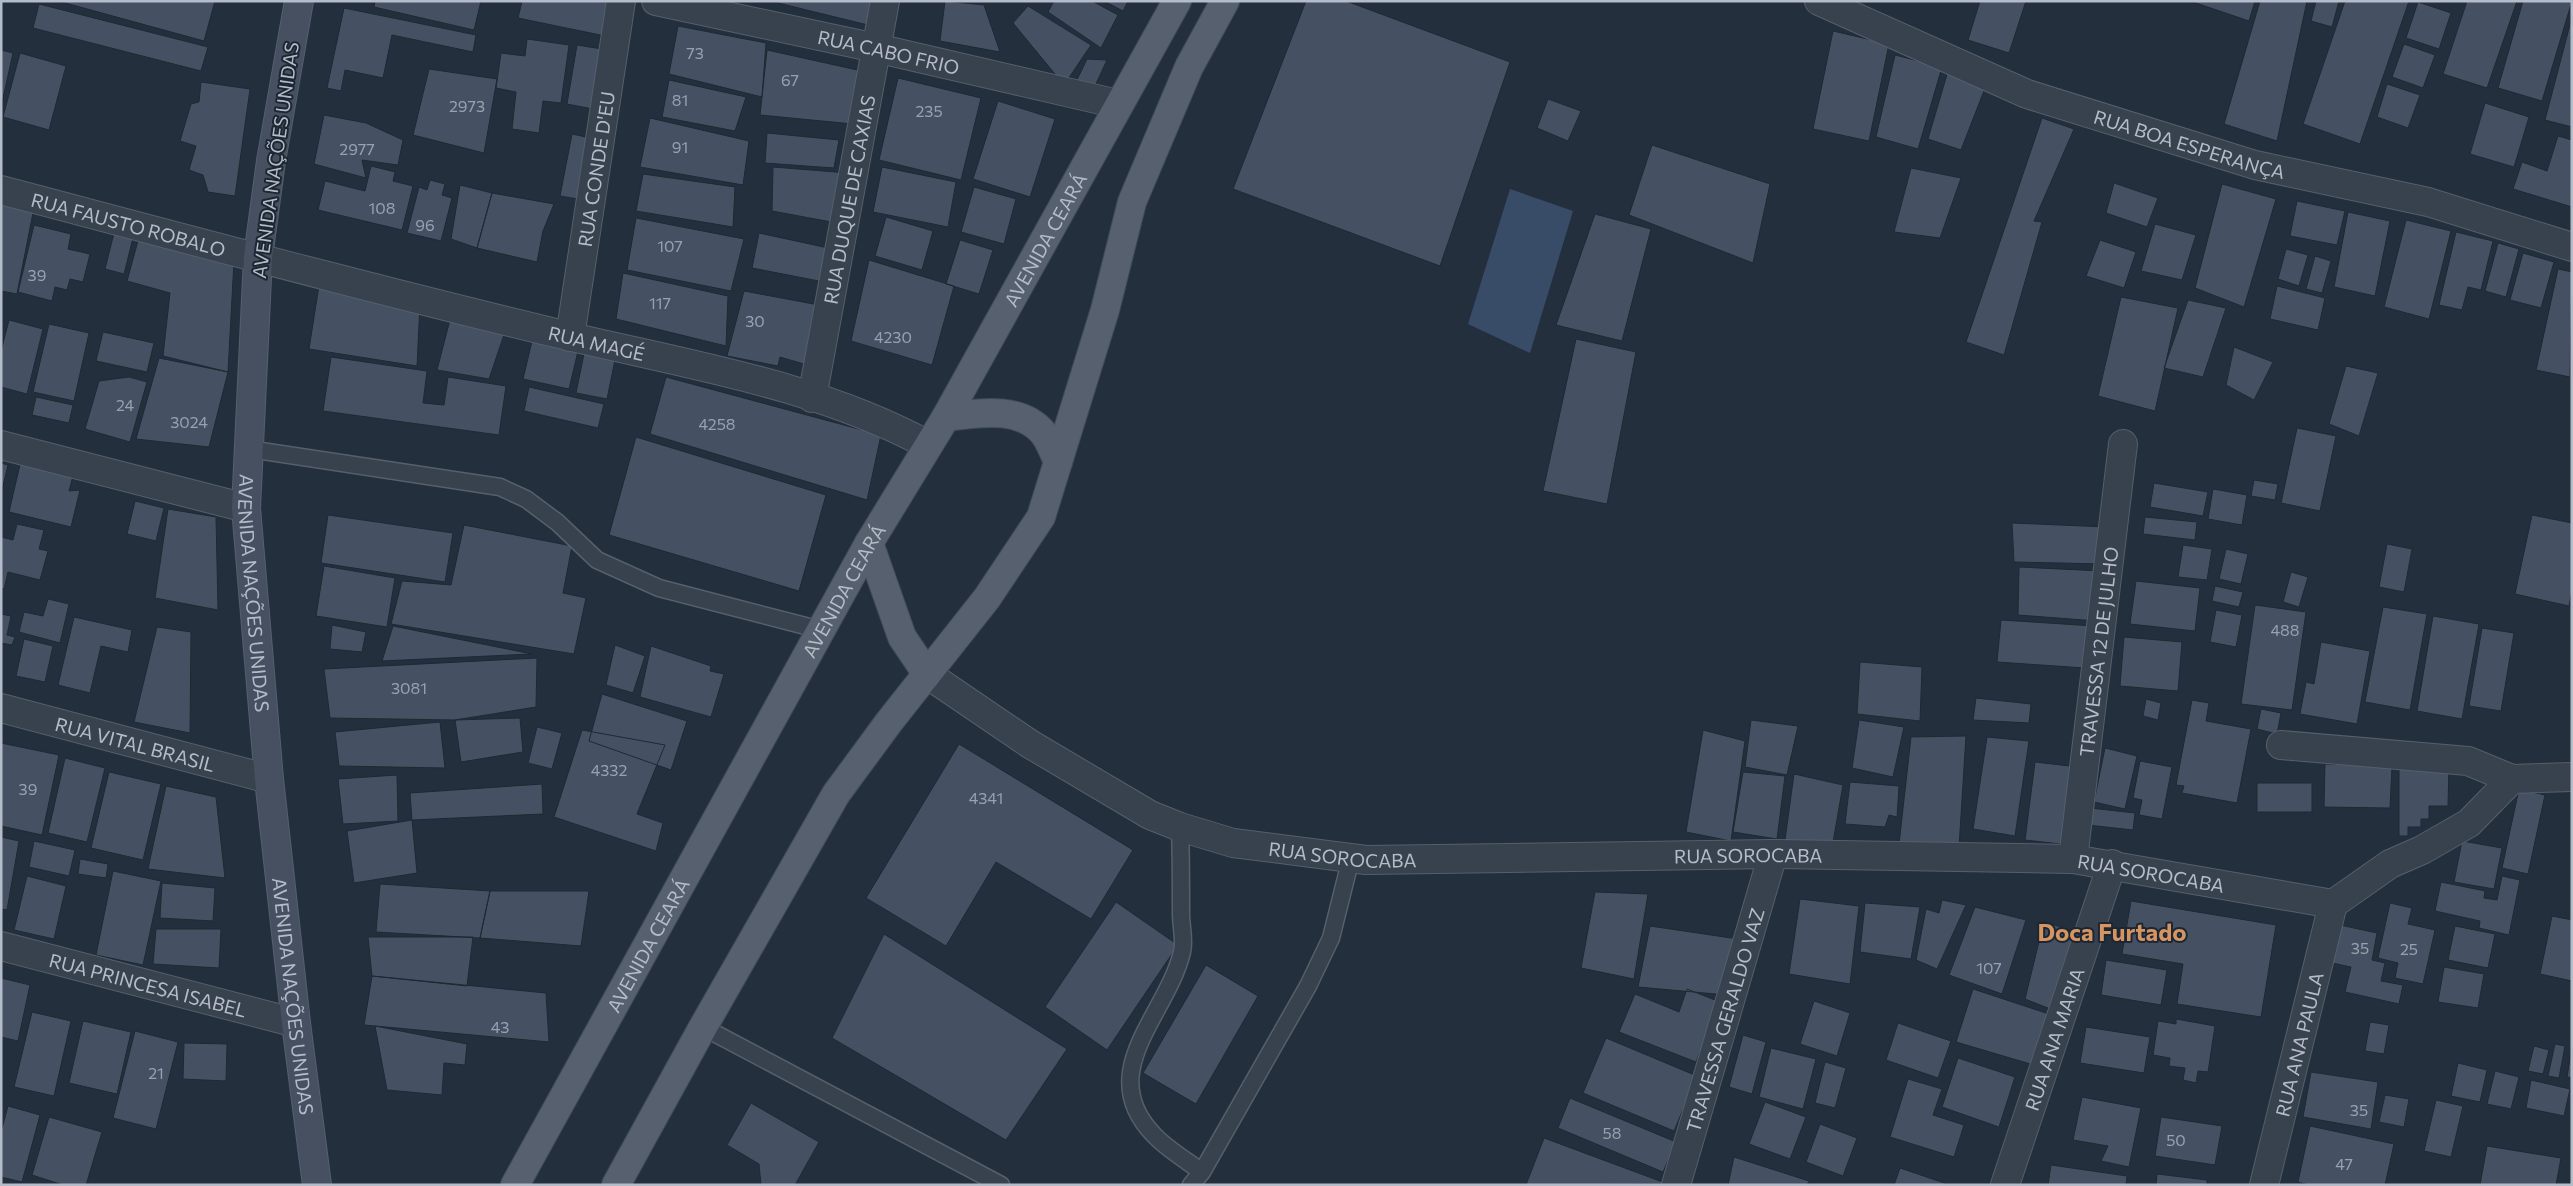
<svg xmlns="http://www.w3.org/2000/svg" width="2573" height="1186" font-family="Commissioner,sans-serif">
  <rect width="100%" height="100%" fill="#242f3e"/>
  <!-- water -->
  <path fill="#394c67" d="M1510,189l63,22 -43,142 -62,-29z"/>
  <!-- building -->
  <path fill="#455162" stroke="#1f2835" d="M58,1h157l-11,40z
    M375,1h106l-7,29 -100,-23z
    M522,1h93l-5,36 -92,-19z
    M770,1h107l-5,25z
    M945,1l39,4 16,47 -60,-11z
    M1054,1h38l26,14 -17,33 -53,-36z
    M1104,1h24l-5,10z
    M1306,1h40l164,61 -70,204 -207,-77z
    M1980,1h46l-17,52 -41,-13z
    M2190,1h65l-6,20z
    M2260,1h47l-30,140 -53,-17z
    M2316,1h23l-7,26 -21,-6z
    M2345,1h64l-49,143 -57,-20z
    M2467,1h50l-30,87 -44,-14z
    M2523,1h49l-30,100 -44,-13z
    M2418,2l33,11 -12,36 -33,-11z
    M39,4l169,43 -7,24 -168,-43z
    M1028,6l63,39 -27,40 -51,-62z
    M344,8l132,27 -3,17 -81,-17 -9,43 -38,-8 -4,21 -14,-3z
    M2572,17v110l-27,-7z
    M678,26l88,17 -4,54 -93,-23z
    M1833,31l56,13 -20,97 -56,-12z
    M527,39l42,6 -8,58 -18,-2 -4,32 -27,-4 4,-37 -20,-4 5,-35 24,3z
    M2404,44l31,11 -12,33 -31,-11z
    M577,45l31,5 -10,60 -31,-6z
    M1,50l12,3 -12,54z
    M767,50l95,21 -9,53 -93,-9z
    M20,53l46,13 -17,64 -46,-13z
    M1895,55l47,12 -24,82 -42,-12z
    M1087,59l20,1 -13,28 -20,-2z
    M429,69l68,10 -13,74 -71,-18z
    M1948,71l39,12 -26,67 -33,-11z
    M898,78l83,20 -20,82 -82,-20z
    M669,80l77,17 -11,34 -73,-14z
    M201,82l49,7 -15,107 -27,-4 -5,-17 -14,-5 7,-24 -16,-5 11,-37 8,-2z
    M2387,84l33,11 -12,33 -31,-11z
    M1548,99l33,12 -13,30 -31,-13z
    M998,101l57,18 -25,78 -57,-18z
    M2485,103l44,14 -15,50 -44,-13z
    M324,115l42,8 37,17 -5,25 -36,-5 4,18 -52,-14z
    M650,118l99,23 -6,44 -103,-18z
    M2042,118l32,11 -40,92 8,1 -38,133 -38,-13z
    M767,133l72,7 -5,28 -69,-5z
    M572,134l23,5 -11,61 -24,-4z
    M2558,136l14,4v67l-59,-18 9,-27 25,9z
    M1652,145l118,39 -17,79 -124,-48z
    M371,166l24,6 -2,9 20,5 -11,44 -84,-20 7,-29 40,10z
    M773,167l75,6 -11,50 -65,-12z
    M882,167l74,15 -8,45 -75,-15z
    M1911,168l50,10 -21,60 -46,-6z
    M643,174l92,13 -2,40 -97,-16z
    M430,180l15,4 -3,11 10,3 -11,43 -34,-8 12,-46 8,3z
    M2114,183l44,15 -11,29 -41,-14z
    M2222,184l54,15 -32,108 -49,-19z
    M460,185l32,8 -15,55 -26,-9z
    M974,187l42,12 -12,45 -43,-12z
    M492,193l62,11 -11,27 -6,31 -60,-14z
    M2297,201l48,10 -8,34 -47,-9z
    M1,202l33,6 -17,86 -16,-3z
    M2348,212l42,9 -15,75 -41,-9z
    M1595,214l56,15 -29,112 -66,-16z
    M886,217l47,14 -11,39 -47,-14z
    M636,218l108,21 -13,52 -104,-21z
    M2406,220l45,11 -22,88 -45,-12z
    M2155,224l41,11 -14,45 -41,-9z
    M34,225l37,9 -3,15 22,5 -7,28 -13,-3 -3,11 -12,-3 -3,14 -34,-9z
    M115,229l19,5 -10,40 -19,-5z
    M2456,232l37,9 -12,49 -13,-3 -6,23 -23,-5z
    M759,233l74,16 -9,33 -72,-14z
    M139,237l95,24 -6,111 -65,-16 7,-63 -43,-12z
    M960,240l33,10 -14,44 -33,-10z
    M2100,240l36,12 -12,36 -38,-12z
    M2498,243l21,6 -13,48 -21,-6z
    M2286,249l22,6 -9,31 -21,-7z
    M2523,253l31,9 -13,46 -31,-8z
    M2315,256l16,5 -9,32 -16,-4z
    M869,260l85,26 -22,79 -81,-24z
    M2558,269l14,3 -2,105 -34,-7z
    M623,273l105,23 -2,50 -110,-27z
    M320,279l100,25 -3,62 -108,-17z
    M2277,286l48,12 -7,32 -48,-11z
    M744,291l75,14 -12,60 -27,-8 -2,9 -51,-10z
    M2121,297l57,11 -23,103 -57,-15z
    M2188,300l38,8 -23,69 -39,-9z
    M452,312l55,14 -18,53 -52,-9z
    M9,320l34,9 -16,65 -26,-7v-36z
    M49,324l40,9 -15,68 -41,-9z
    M103,332l51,11 -7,29 -51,-11z
    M533,337l46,10 -10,42 -46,-10z
    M1576,339l60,13 -29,152 -64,-13z
    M586,344l31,6 -10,49 -31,-6z
    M2234,347l39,15 -19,38 -28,-15z
    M331,357l96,14 -4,32 21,2 4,-28 58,9 -7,49 -176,-24z
    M159,358l69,14 -19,75 -73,-8z
    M2346,366l32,7 -19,63 -30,-12z
    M129,377l18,5 -17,60 -45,-13 14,-48z
    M666,377l215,58 -14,65 -217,-66z
    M529,387l75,17 -6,24 -74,-17z
    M36,397l37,8 -4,18 -37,-8z
    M2297,428l39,8 -16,75 -39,-8z
    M636,437l190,58 -27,96 -190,-56z
    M21,460l53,12 -5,19 11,-1 -9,37 -62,-15z
    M1,463l7,2 -7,29z
    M2254,480l24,4 -3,16 -24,-4z
    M2154,483l54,9 -5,24 -53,-9z
    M2213,489l34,6 -5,30 -34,-6z
    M135,501l29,7 -8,33 -29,-7z
    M168,509l48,8 2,93 -63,-12z
    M328,515l125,18 -8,49 -124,-19z
    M2532,515l40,8v67l-3,16 -54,-12z
    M2145,517l52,5 -2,18 -52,-6z
    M2012,523l95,4 -3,37 -90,-2z
    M17,524l27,6 -5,19 9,2 -8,29 -32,-8 -4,17 -3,-1v-51l12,3z
    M464,525l108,21 -9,47 23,5 -12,56 -183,-30 11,-43 49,4z
    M2387,544l25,5 -8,43 -25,-5z
    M2183,545l29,4 -5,31 -29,-3z
    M2226,549l22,5 -7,30 -22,-5z
    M324,566l71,12 -8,49 -71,-11z
    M2019,567l82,4 -4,50 -79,-6z
    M2291,572l17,5 -9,30 -16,-5z
    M2136,581l64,7 -5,43 -65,-7z
    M2215,586l28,6 -4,15 -27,-6z
    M48,599l21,5 -9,39 -41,-11 5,-20 19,4z
    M2255,605l51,7 -14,98 -51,-6z
    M2383,607l44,7 -17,96 -45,-8z
    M2216,610l26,5 -6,32 -26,-5z
    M1,614l10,2 -4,19 8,2 -3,8 -11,-2z
    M2433,616l46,8 -17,95 -45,-8z
    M74,617l58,13 -4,22 -27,-6 -11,47 -32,-8z
    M2001,620l93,6 -9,42 -88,-6z
    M332,625l34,7 -4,20 -32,-3z
    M393,626l139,28 -150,7z
    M157,627l34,5 -1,101 -56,-11z
    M2482,628l32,5 -13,78 -32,-5z
    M2124,637l58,5 -4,49 -58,-5z
    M24,639l29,7 -8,36 -29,-6z
    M2321,642l49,9 -13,73 -57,-10 6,-32 8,2z
    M615,645l30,11 -12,37 -27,-8z
    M651,646l60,20 -1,5 14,3 -13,43 -71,-20z
    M537,658l-1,49 -81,13 -125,-2 -6,-49z
    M1860,662l62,5 -2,54 -63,-7z
    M602,694l85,27 -16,49 -82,-29z
    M1976,698l55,6 -2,19 -56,-3z
    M2146,699l15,4 -3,17 -15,-4z
    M2192,700l17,3 -3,18 45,8 -14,74 -55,-10 2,-7 -8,-1z
    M2261,709l20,4 -4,21 -20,-5z
    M520,718l3,34 -62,10 -6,-42z
    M1751,720l47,6 -11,49 -42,-8z
    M1859,720l45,7 -11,50 -41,-9z
    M440,722l5,46 -106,-2 -4,-34z
    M537,727l25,6 -10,36 -24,-6z
    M582,730l83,15 -28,69 26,9 -7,28 -102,-34z
    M1703,730l42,11 -14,100 -45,-9z
    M1966,736l-7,112 -60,-4 12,-107z
    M1987,737l42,4 -14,95 -42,-7z
    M1,743l58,12 -17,80 -41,-9z
    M959,744l174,106 -42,69 -95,-57 -50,84 -80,-48z
    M2105,748l32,8 -12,53 -31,-7z
    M65,758l40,10 -18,74 -39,-9z
    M2140,761l32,6 -10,52 -23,-4 3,-15 -9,-2z
    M2035,762l43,5 -8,78 -45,-5z
    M2399,763l50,1 -1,42h-19v13h-8v8h-13v9h-9z
    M2325,764l67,2 -2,42 -66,-1z
    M109,772l52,12 -18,76 -52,-12z
    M1743,772l42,4 -8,63 -44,-7z
    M1794,774l49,11 -11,63 -48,-1z
    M397,775l1,46 -55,3 -5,-45z
    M1850,782l49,4 -2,31 -8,-2 -4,12 -40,-3z
    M2257,783h55v29h-55z
    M542,784l1,30 -131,6 -2,-27z
    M166,786l50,11 9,81 -77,-9z
    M2519,789l26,6 -17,79 -26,-6z
    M2090,808l45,5 -2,17 -45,-5z
    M412,820l5,53 -63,10 -7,-52z
    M1,837l18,4 -12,69 -6,-1z
    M34,841l41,9 -6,26 -40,-9z
    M2462,841l40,7 -8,41 -40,-7z
    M80,859l28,5 -2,14 -28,-4z
    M113,871l48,10 -18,84 -47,-10z
    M27,876l39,10 -12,53 -40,-9z
    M2502,876l18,4 -11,55 -30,-7 1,-7 -45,-10 6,-29 44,9 -1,7 13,2z
    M162,883l53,5 -2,33 -53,-3z
    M380,884l110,7 -10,47 -104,-6z
    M490,891h99l-8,55 -101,-8z
    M1595,892l53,2 -14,85 -53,-11z
    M1800,899l59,7 -9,78 -61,-10z
    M1942,900l24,5 -29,64 -21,-9 10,-51 13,4z
    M2131,901l145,24 -15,92 -84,-13 6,-40 -61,-10z
    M1116,902l62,43 -71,105 -62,-43z
    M1865,903l55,4 -9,52 -51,-7z
    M2390,903l22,5 -4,16 27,6 -12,54 -28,-6 3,-15 -20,-5z
    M1975,907l51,13 -24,74 -53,-19z
    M2552,916l20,4v61l-32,-7z
    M2044,921l38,14 -24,77 -33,-13z
    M2340,925l37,8 -5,27 13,3 -4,18 22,4 -4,19 -54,-12 6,-25 -19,-4z
    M1650,926l88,13 -11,56 -89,-8z
    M2455,926l40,8 -7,34 -40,-8z
    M156,929h65l-2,39 -66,-4z
    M884,934l183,115 -61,91 -174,-102z
    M368,937h105l-6,49 -95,-10z
    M2106,960l61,10 -6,35 -60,-10z
    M1206,965l52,31 -62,108 -53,-31z
    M2444,967l40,7 -6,34 -40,-6z
    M372,976l174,17 3,49 -185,-17z
    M1,978l29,7 -12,56 -17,-4z
    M1687,989l33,13 -24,60 -77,-30 16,-38 44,18z
    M1973,989l82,27 -18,50 -81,-24z
    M1814,1001l36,12 -13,43 -37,-12z
    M32,1012l39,9 -17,75 -40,-9z
    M2176,1019l39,7 -7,46 -10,-1 -2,12 -13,-3 2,-12 -16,-2 1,-8 -17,-3 5,-34 18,3z
    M83,1021l48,11 -14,62 -48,-11z
    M2370,1022l19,3 -5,29 -19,-3z
    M1898,1023l53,18 -13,37 -52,-18z
    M375,1026l92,18 -2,21 -21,-2 -2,32 -55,-5z
    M2086,1027l64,10 -6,36 -64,-10z
    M135,1031l43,11 -22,87 -43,-11z
    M1743,1035l23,7 -14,52 -23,-7z
    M1606,1038l91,38 -23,55 -91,-38z
    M184,1043l43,1 -1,37 -43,-2z
    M2555,1044l10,2 -6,32 -11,-2z
    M2534,1046l15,4 -6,24 -15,-3z
    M2572,1047v31l-5,-1z
    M1771,1048l45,11 -13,50 -44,-12z
    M1958,1058l57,19 -16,50 -57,-20z
    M1825,1062l21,6 -11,40 -20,-5z
    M2458,1063l29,7 -7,32 -29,-6z
    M2495,1071l24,6 -8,32 -24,-5z
    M2311,1072l67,10 -7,47 -68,-12z
    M1908,1079l34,10 -9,26 31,10 -10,32 -64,-20z
    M2531,1080l39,9 -6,27 -38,-8z
    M2385,1095l24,4 -5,28 -25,-5z
    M2082,1097l59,11 -12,59 -28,-6 7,-15 -35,-6z
    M1570,1098l106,44 -13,30 -105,-44z
    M2436,1100l27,6 -12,51 -27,-6z
    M1765,1102l41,15 -16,42 -41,-15z
    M751,1103l68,39 -24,43h-34l-2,-21 -32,-19z
    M8,1106l32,9 -18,67 -21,-5v-45z
    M49,1117l53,15 -16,53h-23l-31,-10z
    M2161,1117l61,9 -7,39 -60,-9z
    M1820,1124l37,14 -14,38 -37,-14z
    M2310,1126l84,18 -9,41h-77l-10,-3z
    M1544,1138l124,46 -142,1z
    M2487,1146l74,12 -5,27h-76z
    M1734,1157l75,24 -2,4h-79z
    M2051,1165l76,11 -1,9h-78z
    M1900,1168l50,17h-56z
    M2157,1174l50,6v5h-51z"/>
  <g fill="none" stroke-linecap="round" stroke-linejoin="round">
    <!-- lane casing -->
    <g stroke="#565f6c" stroke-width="19">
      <path id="lane" d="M249,449l251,38 26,12 31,23 40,38 62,28 162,42
        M1180,827c1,29 1,58 1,87 0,12 4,27 1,38 -15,63 -89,120 -28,183 13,14 32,25 48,37
        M703,1027l298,158
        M1191,1185l11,-13 106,-186 23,-48 20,-80"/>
    </g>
    <!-- street casing -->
    <g stroke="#565f6c" stroke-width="30">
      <g id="street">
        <path id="s1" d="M656,1l220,47 242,56"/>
        <path id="s2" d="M1819,1l208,93 228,71 173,37 144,45"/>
        <path id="s3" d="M1,190c189,50 378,101 567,146 121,29 250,49 360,109"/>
        <path id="s4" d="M570,337l51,-336"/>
        <path id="s5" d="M812,398l73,-397"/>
        <path d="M1,445l245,63"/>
        <path id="s6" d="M927,674l103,70 120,71 30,12 53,16 133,17 407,-6 300,5 260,45 57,-40 32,-14 47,-27 43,-44 60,-2"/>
        <path id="s7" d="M1,708l268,71"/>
        <path d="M2281,745l187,16 44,18"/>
        <path id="s8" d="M2073,859l50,-415"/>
        <path id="s9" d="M1,946l295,77"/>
        <path id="s10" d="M1676,1185l97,-331"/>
        <path id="s11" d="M2005,1185l107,-321"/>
        <path id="s12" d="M2264,1185l69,-281"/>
      </g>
    </g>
    <!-- secondary casing -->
    <g stroke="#565f6c" stroke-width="30">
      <g id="secondary">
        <path id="s13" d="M299,1l-28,160 -13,96 -12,251 23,271 27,244 21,162"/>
      </g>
    </g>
    <!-- primary casing -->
    <g stroke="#414a57" stroke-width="30">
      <g id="primary">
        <path d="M946,417c32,-4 75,-12 98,17 6,8 10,19 14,28"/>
        <path d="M869,543l33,94 25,37"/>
        <path id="s14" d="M515,1185l354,-642 77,-126 231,-416"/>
        <path d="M616,1185l87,-158 133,-233 53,-72 98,-124 54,-81 64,-207 27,-108 57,-135 36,-66"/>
      </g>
    </g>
    <!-- lane -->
    <use href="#lane" stroke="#38414e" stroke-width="16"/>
    <!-- street -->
    <use href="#street" stroke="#38414e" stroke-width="28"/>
    <!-- secondary -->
    <use href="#secondary" stroke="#465061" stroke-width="28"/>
    <!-- primary -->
    <use href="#primary" stroke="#56606e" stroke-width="28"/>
  </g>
  <g text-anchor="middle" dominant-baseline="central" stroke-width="4" stroke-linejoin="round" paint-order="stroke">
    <!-- number labels -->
    <g font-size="16" fill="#98a1af">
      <text x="695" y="52">73</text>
      <text x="790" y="79">67</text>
      <text x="680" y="99">81</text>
      <text x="467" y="105">2973</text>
      <text x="929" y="110">235</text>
      <text x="680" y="146">91</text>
      <text x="357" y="148">2977</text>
      <text x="382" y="207">108</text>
      <text x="425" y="224">96</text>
      <text x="670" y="245">107</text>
      <text x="37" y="274">39</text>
      <text x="660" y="302">117</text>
      <text x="755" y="320">30</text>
      <text x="893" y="336">4230</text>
      <text x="125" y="404">24</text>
      <text x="189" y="421">3024</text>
      <text x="717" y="423">4258</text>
      <text x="2285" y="629">488</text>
      <text x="409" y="687">3081</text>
      <text x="609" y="769">4332</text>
      <text x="28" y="788">39</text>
      <text x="986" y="797">4341</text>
      <text x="2360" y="947">35</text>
      <text x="2409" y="948">25</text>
      <text x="1989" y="967">107</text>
      <text x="500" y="1026">43</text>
      <text x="156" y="1072">21</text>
      <text x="2359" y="1109">35</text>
      <text x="1612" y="1132">58</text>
      <text x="2176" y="1139">50</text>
      <text x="2344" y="1163">47</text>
    </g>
    <!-- street labels -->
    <g font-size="19" fill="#b4bcc9" stroke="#1d2633">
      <text stroke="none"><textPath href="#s1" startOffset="238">RUA CABO FRIO</textPath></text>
      <text stroke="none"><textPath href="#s2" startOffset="398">RUA BOA ESPERANÇA</textPath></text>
      <text transform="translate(275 160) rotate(-82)">AVENIDA NAÇÕES UNIDAS</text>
      <text stroke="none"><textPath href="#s4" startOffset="170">RUA CONDE D'EU</textPath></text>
      <text stroke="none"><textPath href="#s5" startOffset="202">RUA DUQUE DE CAXIAS</textPath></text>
      <text stroke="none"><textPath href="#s3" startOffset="132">RUA FAUSTO ROBALO</textPath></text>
      <text stroke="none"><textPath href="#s14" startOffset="1084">AVENIDA CEARÁ</textPath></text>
      <text stroke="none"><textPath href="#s3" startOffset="615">RUA MAGÉ</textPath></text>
      <text stroke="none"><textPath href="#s14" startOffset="679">AVENIDA CEARÁ</textPath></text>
      <text stroke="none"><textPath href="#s13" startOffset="596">AVENIDA NAÇÕES UNIDAS</textPath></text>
      <text stroke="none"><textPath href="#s8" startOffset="209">TRAVESSA 12 DE JULHO</textPath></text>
      <text stroke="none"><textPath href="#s7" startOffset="139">RUA VITAL BRASIL</textPath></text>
      <text stroke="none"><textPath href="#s6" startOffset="462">RUA SOROCABA</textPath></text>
      <text stroke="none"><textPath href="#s6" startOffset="868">RUA SOROCABA</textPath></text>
      <text stroke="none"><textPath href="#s6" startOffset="1272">RUA SOROCABA</textPath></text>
      <text stroke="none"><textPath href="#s14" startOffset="274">AVENIDA CEARÁ</textPath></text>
      <text stroke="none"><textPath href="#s9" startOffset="152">RUA PRINCESA ISABEL</textPath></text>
      <text stroke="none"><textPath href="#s13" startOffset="1001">AVENIDA NAÇÕES UNIDAS</textPath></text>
      <text stroke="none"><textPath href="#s10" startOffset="172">TRAVESSA GERALDO VAZ</textPath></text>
      <text stroke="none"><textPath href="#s11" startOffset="154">RUA ANA MARIA</textPath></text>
      <text stroke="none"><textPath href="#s12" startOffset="145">RUA ANA PAULA</textPath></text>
    </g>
    <!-- district labels -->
    <g font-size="24" font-weight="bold" fill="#d59563" stroke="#1d2633">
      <text x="2112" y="931">Doca Furtado</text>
    </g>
  </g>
  <!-- border -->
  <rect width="2573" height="1186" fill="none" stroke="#b4bcc9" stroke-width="5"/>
</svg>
